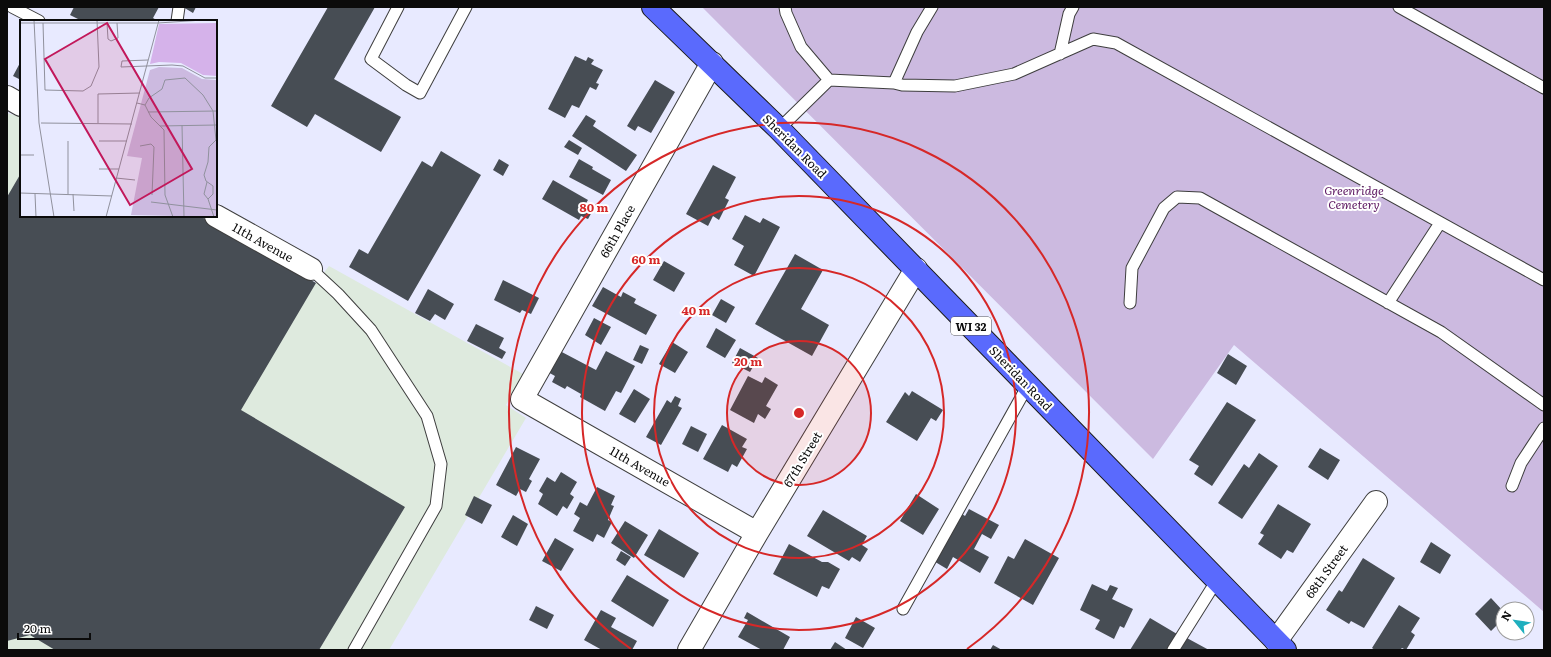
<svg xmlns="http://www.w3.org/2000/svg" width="1551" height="657" font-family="Literata,serif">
  <rect width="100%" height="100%" fill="#e8eaff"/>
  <!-- industrial -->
  <path fill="#deeade" d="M7,113l14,4v99h179l116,67 13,-17 194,108 -17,31 20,13 -137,232h-382z"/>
  <!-- cemetery -->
  <path fill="#ccbae0" d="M702,7h842v605l-310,-267 -81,114z"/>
  <!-- building -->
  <path fill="#474d54" d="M74,7h85l-6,11 5,3h-76l-12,-6z
    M183,7h13l-3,6z
    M328,7h47l-41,72 67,38 -20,35 -66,-38 -8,13 -36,-21z
    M575,56l11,5 2,-4 6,3 -3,4 12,6 -7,13 3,1 -3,6 -6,-3 -11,21 -7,-3 -7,13 -17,-9z
    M21,61v19l-8,-4z
    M655,80l20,12 -24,41 -13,-7 -3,5 -8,-5z
    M586,115l10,6 -3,5 44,29 -11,16 -54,-35z
    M569,140l13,8 -4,7 -14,-8z
    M441,151l40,24 -73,126 -59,-34 10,-18 9,5 54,-93 10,6z
    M499,159l10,6 -6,11 -10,-6z
    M579,159l14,8 -1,2 19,11 -8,15 -34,-18z
    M713,165l23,12 -11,21 4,2 -10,20 -6,-4 -5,10 -22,-12z
    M21,173v43h179l116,67 -75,127 164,97 -86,143h-264l-25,-15 -23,6v-444z
    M553,180l35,20 -3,5 8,5 -5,9 -7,-3 -2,4 -37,-21z
    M745,215l15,8 3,-5 17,9 -26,49 -20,-11 10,-19 -12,-7z
    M795,254l28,16 -22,39 28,16 -17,31 -57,-32z
    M664,261l21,12 -11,19 -21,-12z
    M503,280l36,18 -8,16 -9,-4 -2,3 -26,-13z
    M603,287l18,10 2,-5 13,7 -2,4 23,12 -11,20 -54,-29z
    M428,289l26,15 -9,16 -10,-6 -5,7 -15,-8z
    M721,299l14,8 -9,16 -14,-8z
    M594,318l17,9 -10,18 -16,-10z
    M476,324l28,14 -5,10 7,4 -4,7 -35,-18z
    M716,328l20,12 -11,18 -19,-11z
    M672,342l16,10 -13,21 -16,-9z
    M640,345l9,4 -7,15 -9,-4z
    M740,348l18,10 -8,14 -18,-9z
    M558,350l38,20 10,-19 29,15 -14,27 -5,-2 -11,20 -25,-14 1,-3 -14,-8 -2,3 -13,-7 3,-6 -9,-5z
    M1228,354l19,12 -11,19 -19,-12z
    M748,376l14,7 3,-6 13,8 -12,21 5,3 -6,10 -7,-5 -4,9 -24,-13z
    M634,389l16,10 -15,24 -16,-9z
    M912,391l31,19 -7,11 -5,-3 -14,23 -31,-19 19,-30 4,4z
    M675,396l6,3 -3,7 4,2 -21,37 -15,-8 21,-37 4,3z
    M1227,402l29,18 -44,66 -18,-12 5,-8 -10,-6z
    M722,425l25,14 -5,8 5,2 -10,18 -5,-3 -4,8 -25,-13z
    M691,426l16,8 -9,18 -16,-8z
    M516,447l24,12 -11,20 3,2 -6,11 -6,-3 -4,7 -20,-11z
    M1320,448l20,12 -12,20 -20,-13z
    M1259,453l19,13 -36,53 -24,-16 26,-39 5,4z
    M561,472l16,10 -7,12 4,3 -7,12 -4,-3 -6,10 -19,-12 5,-10 -4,-3 8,-14 8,5z
    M597,487l18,9 -4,9 3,1 -6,14 4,2 -8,16 -7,-4 -4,8 -20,-11 7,-13 -6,-4 6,-12 7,4z
    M916,494l23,15 -16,26 -23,-14z
    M474,496l18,9 -10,19 -17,-9z
    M1278,504l33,20 -18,29 -6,-3 -6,9 -23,-15 6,-9 -4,-2z
    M969,509l30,16 -8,14 -9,-5 -8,15 15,8 -9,16 -27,-16 -6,12 -15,-9 27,-48 6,4z
    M823,510l44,26 -5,9 6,4 -8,13 -8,-5 -3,4 -42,-25z
    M513,515l15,9 -11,22 -16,-9z
    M625,521l23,14 -14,23 -23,-15z
    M659,529l40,24 -15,25 -40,-23z
    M555,538l19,11 -13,22 -19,-10z
    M1025,539l34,19 -26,47 -39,-22 14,-27 6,3z
    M1431,542l20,13 -11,19 -20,-12z
    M789,544l33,18h6l12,7 -11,20 -7,-3 -5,11 -44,-23z
    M621,551l10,6 -6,9 -9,-6z
    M1363,558l32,20 -31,50 -13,-7 -2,3 -23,-14 13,-20 3,2z
    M627,575l42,25 -16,27 -42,-26z
    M1092,584l15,7 3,-6 8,3 -6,11 21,10 -9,19 -4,-2 -6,13 -19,-10 5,-9 -20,-10z
    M1491,598l12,13v8l-12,12 -16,-17z
    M1399,605l21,13 -9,14 4,3 -9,15 -4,-2 -2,2h-25l-3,-2z
    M536,606l18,9 -7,14 -18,-9z
    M601,610l15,8 -5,9 26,14 -5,9h-30l-18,-10z
    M747,612l43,25 -7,13h-21l-24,-13 10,-17 -4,-2z
    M856,617l19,11 -12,20 -18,-10z
    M1150,618l27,16 -9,16h-38z
    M1185,637l24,13h-31z
    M835,642l12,8h-17z
    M993,645l9,5h-12z"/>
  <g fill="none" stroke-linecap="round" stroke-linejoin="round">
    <!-- lane casing -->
    <g stroke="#3e3e3e" stroke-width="13">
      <path id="lane" d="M12,7l27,14
        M398,7l-27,52 35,26 14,8 46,-86
        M785,7l1,6 15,34 28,33 65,3 8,2 53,1 59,-12 79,-35 23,4 428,237
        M1399,7l145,81
        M177,21l2,-14
        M1060,54l9,-40 4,-7
        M894,83l23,-51 15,-25
        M779,129l50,-49
        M311,269l27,25 33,36 56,86 14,48 -5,42 -82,144
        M1130,303l2,-35 32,-60 13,-11 23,1 241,134 103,73
        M1388,303l52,-80
        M1512,486l9,-23 23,-35
        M903,609l125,-224
        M1173,650l44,-70"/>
    </g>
    <!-- street casing -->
    <g stroke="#3e3e3e" stroke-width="24">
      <path id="street" d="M712,63l-190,336 235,134
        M7,97l14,8
        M216,216l95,53
        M1276,641l100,-139
        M689,650l68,-117 159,-264"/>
    </g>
    <!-- primary casing -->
    <g stroke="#1c1c1c" stroke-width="24">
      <path id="primary" d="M653,7l126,122 506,521"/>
    </g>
    <!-- lane -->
    <use href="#lane" stroke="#fff" stroke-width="11"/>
    <!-- street -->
    <use href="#street" stroke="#fff" stroke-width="22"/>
    <!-- primary -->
    <use href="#primary" stroke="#5a6afd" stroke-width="22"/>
  </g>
  <!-- distance rings -->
  <circle cx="799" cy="413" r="72" fill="#d62828" fill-opacity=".12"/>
  <g fill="none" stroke="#d62828" stroke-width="2">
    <circle cx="799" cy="413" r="72"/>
    <circle cx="799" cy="413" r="145"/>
    <circle cx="799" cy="413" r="217"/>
    <path d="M631 649A290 290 0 1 1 967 649"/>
  </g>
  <g text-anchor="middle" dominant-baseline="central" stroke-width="4" stroke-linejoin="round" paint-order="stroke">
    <!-- shield labels -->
    <rect fill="#fff" stroke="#545454" stroke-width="1" x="951" y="317" width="40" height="18" rx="3"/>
    <g font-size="11" font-weight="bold" fill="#0b0b0b">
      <text x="971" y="326">WI 32</text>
    </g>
    <!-- street labels -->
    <g font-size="12" fill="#0b0b0b" stroke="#fff">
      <text transform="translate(795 146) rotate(45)">Sheridan Road</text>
      <text transform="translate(617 231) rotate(-61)">66th Place</text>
      <text transform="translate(263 242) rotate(29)">11th Avenue</text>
      <text transform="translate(1021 378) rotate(46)">Sheridan Road</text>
      <text transform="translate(802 459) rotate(-59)">67th Street</text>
      <text transform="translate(640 466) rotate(30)">11th Avenue</text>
      <text transform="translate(1326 571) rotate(-54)">68th Street</text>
    </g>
    <!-- park labels -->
    <g font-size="12" font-style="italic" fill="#5f1a63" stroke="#fff">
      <text x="1354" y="190">Greenridge<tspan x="1354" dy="14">Cemetery</tspan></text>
    </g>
  </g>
  <!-- overview -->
  <g transform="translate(20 20)">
    <rect width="197" height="197" fill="#e8eaff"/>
    <path d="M197,3v53l-14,-1 -22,-12 -22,-1 -9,2 9,-40z" fill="#d5b2ea"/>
    <path d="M139,47l23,1 20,11 15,1v137l-86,-2 11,-57 -15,-2 23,-86z" fill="#ccbae0"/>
    <path fill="none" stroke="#90919d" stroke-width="1" d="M14,0l5,103 15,94M0,3h138l45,-3M23,3l2,67 38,1 8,-5 8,-19 -2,-47M87,3l1,16 3,2 7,-3 -1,-15M128,40l-26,1 -1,6 51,-2 11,1 22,12h12M117,83l8,2 6,12 13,13 1,65 8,22M125,85l4,-7 13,-9 3,-9 20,-2 18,17 10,16 3,29 -7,7 -1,15 -4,13 2,6 7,5v8l-5,5 6,18M128,92l69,-1M21,103l91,1M78,103v-29l42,-1M162,105l2,92M140,106l56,-1M48,121v53M79,121h28M120,126l11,-2 3,3 -2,48M0,135h14M79,149h20M96,158l19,2M187,162l-3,12 4,5M0,173l92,3M15,174l1,23M53,174l1,17M131,182l66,8M86,197l53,-197"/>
    <path fill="#c2185b" fill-opacity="0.15" stroke="#c2185b" stroke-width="2" d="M87,3l85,146 -62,36 -85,-146z"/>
    <rect width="197" height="197" fill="none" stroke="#0b0b0b" stroke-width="2"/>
  </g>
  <circle cx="799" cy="413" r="6" fill="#d62828" stroke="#fff" stroke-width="2"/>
  <g font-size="12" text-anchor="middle" font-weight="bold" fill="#d62828" stroke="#fff" stroke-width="4" stroke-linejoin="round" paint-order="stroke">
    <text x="594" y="212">80 m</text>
    <text x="646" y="264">60 m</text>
    <text x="696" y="315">40 m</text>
    <text x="748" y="366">20 m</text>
  </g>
  <!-- border -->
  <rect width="1551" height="657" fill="none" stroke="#0b0b0b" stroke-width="16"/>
  <!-- north arrow -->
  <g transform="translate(1515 621) rotate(300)"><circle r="19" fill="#ffffff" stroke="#9d9d9d"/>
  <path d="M0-3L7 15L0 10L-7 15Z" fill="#1fafbe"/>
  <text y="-6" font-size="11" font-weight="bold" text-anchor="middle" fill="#0b0b0b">N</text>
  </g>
  <!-- scale -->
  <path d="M18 633v6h72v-6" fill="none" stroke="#0b0b0b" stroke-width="2"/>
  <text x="24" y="633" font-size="12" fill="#0b0b0b" stroke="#ffffff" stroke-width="3" paint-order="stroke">20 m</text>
</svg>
